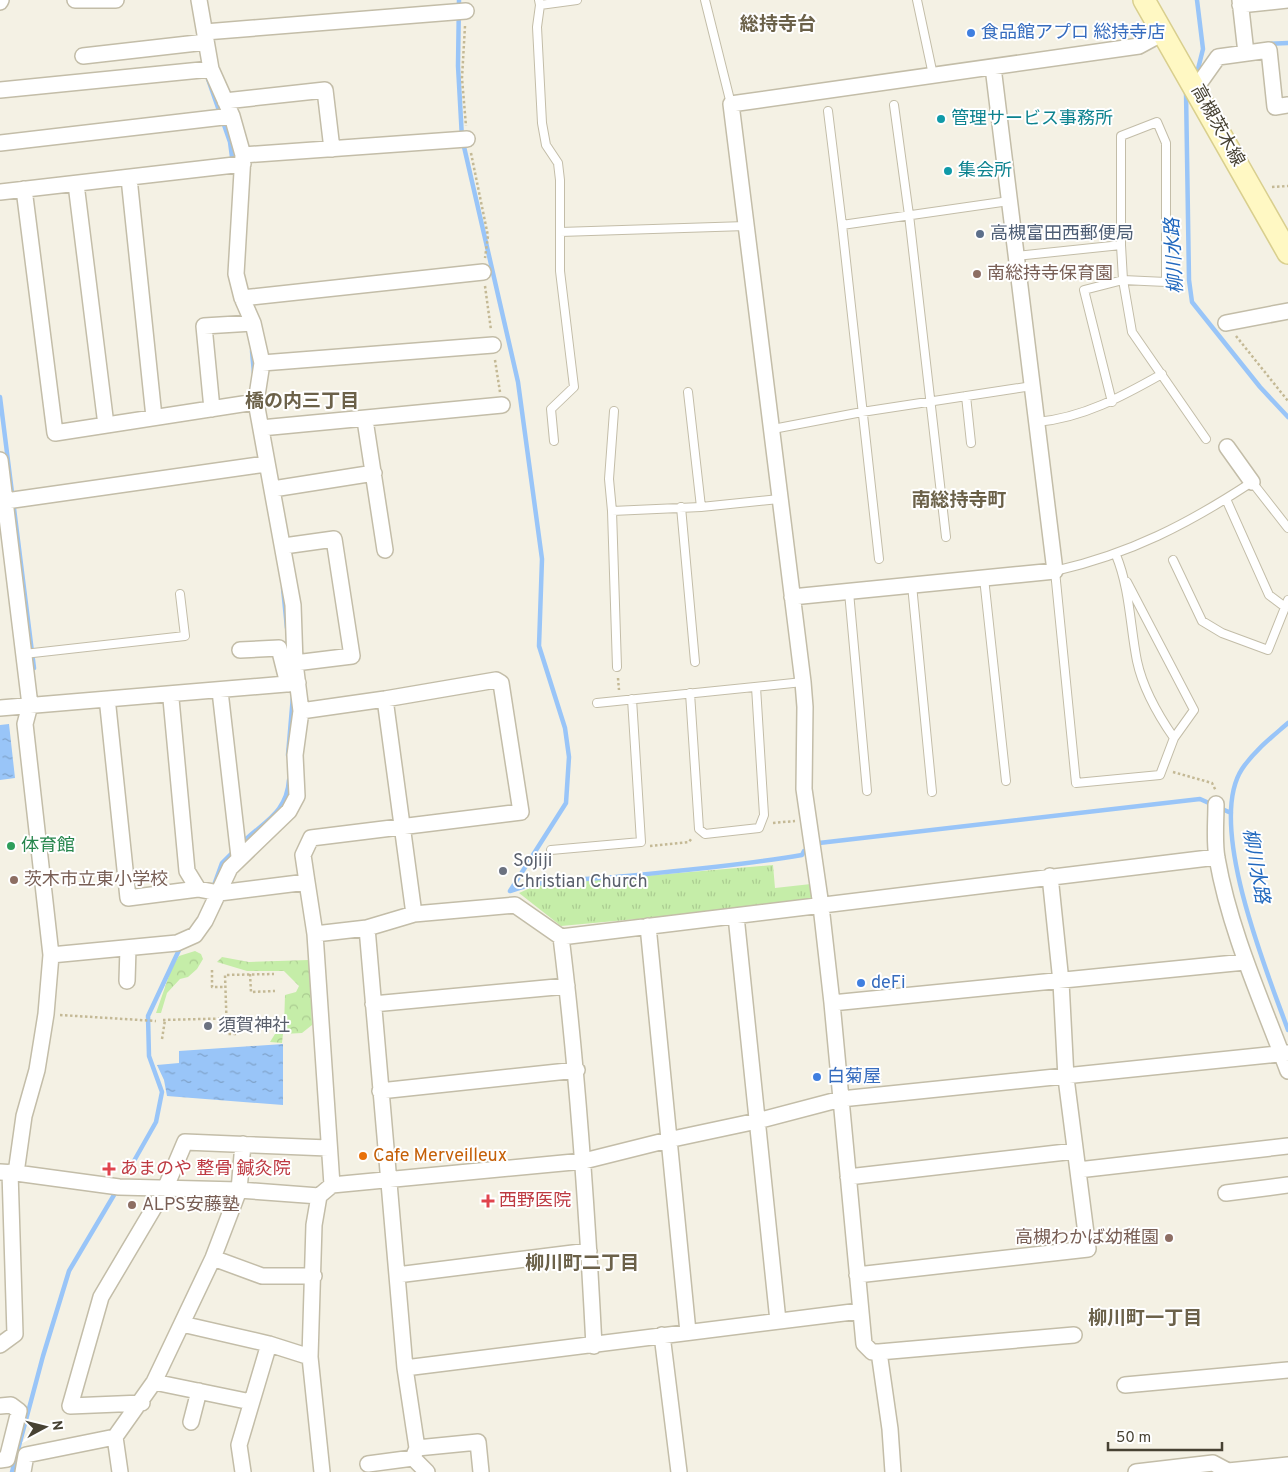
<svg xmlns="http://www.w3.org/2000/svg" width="1288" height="1472" font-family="Overpass,'Noto Sans JP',sans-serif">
  <defs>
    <pattern id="grass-tufts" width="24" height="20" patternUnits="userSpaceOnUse" patternTransform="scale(1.25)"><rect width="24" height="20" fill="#c5eda8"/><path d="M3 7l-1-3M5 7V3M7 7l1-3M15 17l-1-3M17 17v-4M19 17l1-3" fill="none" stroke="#abcc91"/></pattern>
    <pattern id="forest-crowns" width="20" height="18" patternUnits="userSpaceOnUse" patternTransform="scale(1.25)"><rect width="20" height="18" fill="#c5eda8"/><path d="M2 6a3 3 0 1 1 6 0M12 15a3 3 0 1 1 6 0" fill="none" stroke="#abcc91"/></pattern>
    <pattern id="water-ripples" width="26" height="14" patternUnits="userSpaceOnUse" patternTransform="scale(1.25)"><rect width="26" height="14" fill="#99c5f8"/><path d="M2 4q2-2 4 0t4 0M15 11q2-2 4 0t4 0" fill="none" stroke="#7fa2c9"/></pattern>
  </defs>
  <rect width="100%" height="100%" fill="#f4f1e4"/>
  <!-- grass -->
  <path fill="url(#grass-tufts)" d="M773,865l2,23 36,-4 1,14 -3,5 -248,23 -42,-33 18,-8z"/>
  <!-- forest -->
  <path fill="url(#forest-crowns)" d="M195,951l6,3 2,5 -6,10 -9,8 -8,2 -13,14 -6,20h-5l16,-46 7,-11z
    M222,957l27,5 60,-2 3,65 -10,8 -19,1 -1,9 -12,-1 5,-8 9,-8 1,-31 11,-3 3,-6 -15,-15h-37l-30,-9z"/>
  <!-- water -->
  <path fill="url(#water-ripples)" d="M9,724l6,54 -15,2v-55z
    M283,1044v61l-116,-9 -3,-16 -7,-15 22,-2v-12z"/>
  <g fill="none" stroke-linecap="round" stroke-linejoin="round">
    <!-- stream -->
    <path stroke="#99c5f8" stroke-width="4.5" d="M459,0l-1,66 4,72 56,244 24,177 -3,87 26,82 4,29 -3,46 -56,88c38,-13 77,-11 117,-15 58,-6 117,-11 175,-21l2,-4
      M1197,0l6,49 -5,20
      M1267,44l21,-1
      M208,79l22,63 2,15
      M1186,91l3,189 3,22 68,85 28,30
      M252,351l2,22
      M0,397l34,271
      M283,588l4,40
      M1288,723c-16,14 -34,28 -46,46 -36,55 25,203 46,261
      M288,755l5,-59
      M242,843c21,-21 45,-30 47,-63
      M819,843l381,-44 31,14
      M213,888l9,-25 13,-13
      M130,1168l26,-46 6,-30 -13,-36 -1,-40 31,-66
      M12,1472l31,-116 26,-85 45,-76"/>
    <!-- service casing -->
    <g stroke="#c3bda8" stroke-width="10">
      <path id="service" d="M539,0l1,5 37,-5
        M705,0l26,104
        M917,0l16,75
        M540,5l-3,22 5,96 4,22 12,18 2,17v91l14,116 -23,22 3,32
        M894,105l15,110 37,322
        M828,111l14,114
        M560,232l186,-6
        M1016,256l105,-11 2,35 43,2v-139l-9,-21 -36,14v109
        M688,392l13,115
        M966,396l5,47
        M1112,402l-28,-112 39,-10 9,52 74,107
        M1037,422c46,-4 86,-26 125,-48
        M773,429l89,-17 170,-26
        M1226,499l43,96 16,12
        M681,507l14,155
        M612,511l-3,-32 5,-68
        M1116,555c14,34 14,71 21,106 6,28 21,54 37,77l-14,37 -84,8 -21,-212c75,-17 133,-47 197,-89l36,46
        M879,559l-37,-334 167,-24
        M1173,560l29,61 20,12 46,17 20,-50
        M984,578l22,203
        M1127,582l67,128 -20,28
        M912,585l20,207
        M849,592l18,199
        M24,654l161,-18 -5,-42
        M617,667l-5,-156 89,-4 78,-8
        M690,693l9,136 6,5 54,-6 5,-13 -8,-128
        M597,703l206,-21
        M551,850l90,-8 -9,-143"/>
    </g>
    <!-- minor casing -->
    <g stroke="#c3bda8" stroke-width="18">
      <path id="minor" d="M75,0h41
        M1240,0l6,53
        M0,2l1,-2
        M1240,5l48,-5
        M205,32l261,-21
        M83,56l123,-14
        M1196,88l22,-31 51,-7 6,57 13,-2
        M0,90l211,-21
        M225,101l100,-11 7,59
        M0,143l232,-27
        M243,155l224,-16
        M129,178l25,239
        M76,184l30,241
        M24,189l31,244 201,-31
        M0,192l243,-28
        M242,298l241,-26
        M1226,323l62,-12
        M262,363l231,-18
        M212,409l-8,-83 49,-3
        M365,420l20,130
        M261,428l241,-23
        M1227,447l25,35
        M0,460l30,245 -5,19 26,231
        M273,489l101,-16
        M6,501l260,-37
        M284,546l50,-7 18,117 -57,7
        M792,597l263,-26 -62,-504
        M240,650l39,-2 9,36
        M220,691l19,166
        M171,699l16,172 11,18 21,4 88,-11 8,52 52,-6 47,-14 101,-9 46,32 656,-80
        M385,699l29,215
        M108,707l20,191 70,-9
        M0,708l298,-25
        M301,711l84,-12 111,-19 5,3 20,129 -210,26 -8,17 4,27
        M1216,804c0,18 -2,37 1,54 13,74 45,143 71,213
        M736,916l42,405
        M648,926l40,406
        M367,928l38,440 455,-57
        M315,934l17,251
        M561,937c17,136 26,272 33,409
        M127,981l1,-33
        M832,1003l413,-41
        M373,1004l194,-18
        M380,1091l197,-21
        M1078,1170l210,-24
        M0,1172l16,1 8,-57 13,-46 9,-56 5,-59 126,-12 18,-8 10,-14 25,-53 59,-57 8,-15 -2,-41 6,-44 -6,-48 -2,-58 -37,-203 6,-39 -9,-40 -11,-25 -6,-24 7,-119 -11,-39 -21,-47 -12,-69
        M16,1173l103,14 120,3 80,6 13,-11 252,-24 84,-21 89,-19 84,-22 447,-46
        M848,1177l227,-26
        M1226,1193l62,-8
        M319,1196l-5,29 -4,132 12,115
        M213,1258l49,18h52
        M397,1275l192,-24
        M857,1275l231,-26 -22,-171 -5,-96 -11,-106
        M182,1324l87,20 41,13
        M662,1335l17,137
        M1074,1335l-195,17h-7l-8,-8 -32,-341 -11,-97 -17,-117 1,-82 -2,-25 -72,-578 408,-58 24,-13
        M0,1345l15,-11 -5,-162
        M879,1352l11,77 3,43
        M154,1382l97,20
        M1125,1385l163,-15
        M142,1403l-72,3 31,-109 64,-108 20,-47 143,6
        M0,1406l11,-1 8,6 -12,48 -7,1
        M191,1422l8,-31
        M417,1448l61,-6 3,30
        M413,1458l14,14
        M368,1464l45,-6 4,-10 -12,-80
        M23,1472l3,-17 89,-18
        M120,1472l-5,-35 39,-55 59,-124 26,-68 4,-46
        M243,1472l-4,-27 30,-101
        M1136,1472l77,-9 15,8 60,-6"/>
    </g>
    <!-- secondary casing -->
    <g stroke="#d9cf8e" stroke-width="24">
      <path id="secondary" d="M1144,0l144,253"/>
    </g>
    <!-- path -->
    <path stroke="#c4b995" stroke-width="2.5" stroke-dasharray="2.5 2.5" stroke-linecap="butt" d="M465,26l-3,52 4,48
      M471,153l17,83 -3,22
      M1272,187l16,-1
      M485,286l6,44
      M1236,336l52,65
      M495,360l5,32
      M618,678l1,12
      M1173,772l39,11 4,8
      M773,823l22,-2
      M650,846l39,-4 3,-4
      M212,970v17h13
      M250,974l1,18 24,-1
      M60,1015l96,6
      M163,1020l77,-2
      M236,1034h-9l-2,-59 49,-1
      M162,1039l3,-19"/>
    <!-- service -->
    <use href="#service" stroke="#fff" stroke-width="8"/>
    <!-- minor -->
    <use href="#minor" stroke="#fff" stroke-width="15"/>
    <!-- secondary -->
    <use href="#secondary" stroke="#fff8c3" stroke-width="21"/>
  </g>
  <!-- markers -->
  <g fill="#3f7fe0" stroke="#fff" stroke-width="2">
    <circle cx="971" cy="33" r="5"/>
    <circle cx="861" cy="983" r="5"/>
    <circle cx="817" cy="1077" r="5"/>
  </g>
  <g fill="#0f9aa8" stroke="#fff" stroke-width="2">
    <circle cx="941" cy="119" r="5"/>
    <circle cx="948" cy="171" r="5"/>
  </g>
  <circle fill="#5c6f8a" stroke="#fff" stroke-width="2" cx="980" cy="234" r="5"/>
  <g fill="#8d6e63" stroke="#fff" stroke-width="2">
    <circle cx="977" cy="274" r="5"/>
    <circle cx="14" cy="880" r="5"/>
    <circle cx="132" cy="1205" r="5"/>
    <circle cx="1169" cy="1238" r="5"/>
  </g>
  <circle fill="#2e9e5b" stroke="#fff" stroke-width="2" cx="11" cy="846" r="5"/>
  <g fill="#6b7280" stroke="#fff" stroke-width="2">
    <circle cx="503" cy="871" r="5"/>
    <circle cx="208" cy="1026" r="5"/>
  </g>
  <circle fill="#e8710a" stroke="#fff" stroke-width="2" cx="363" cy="1156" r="5"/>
  <g fill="#e0444e" stroke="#fff" stroke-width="2">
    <path d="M106.5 1161.5h5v5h5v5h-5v5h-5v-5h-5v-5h5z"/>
    <path d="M485.5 1193.5h5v5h5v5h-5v5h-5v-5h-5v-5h5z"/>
  </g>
  <g text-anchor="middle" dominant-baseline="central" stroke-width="4" stroke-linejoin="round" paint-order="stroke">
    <!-- shop labels -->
    <g font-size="18" fill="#366cbe" stroke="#fff" text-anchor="start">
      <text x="981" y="33">食品館アプロ 総持寺店</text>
      <text x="871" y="983">deFi</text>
      <text x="827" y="1077">白菊屋</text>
    </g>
    <!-- culture labels -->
    <g font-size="18" fill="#0d838f" stroke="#fff" text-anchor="start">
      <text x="951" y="119">管理サービス事務所</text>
      <text x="958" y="171">集会所</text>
    </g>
    <!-- street labels -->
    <g font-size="18" fill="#474233" stroke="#fff">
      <text transform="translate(1217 126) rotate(61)">高槻茨木線</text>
    </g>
    <!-- service labels -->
    <g font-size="18" fill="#4e5e75" stroke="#fff" text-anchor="start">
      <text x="990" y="234">高槻富田西郵便局</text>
    </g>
    <!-- education labels -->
    <g font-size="18" fill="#785e54" stroke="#fff" text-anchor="start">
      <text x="987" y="274">南総持寺保育園</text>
      <text x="24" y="880">茨木市立東小学校</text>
      <text x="142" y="1205">ALPS安藤塾</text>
      <text x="1159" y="1238" text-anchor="end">高槻わかば幼稚園</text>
    </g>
    <!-- leisure labels -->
    <g font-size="18" fill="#27864d" stroke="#fff" text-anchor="start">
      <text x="21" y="846">体育館</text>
    </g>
    <!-- worship labels -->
    <g font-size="18" fill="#5b616d" stroke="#fff" text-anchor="start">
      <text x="513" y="861">Sojiji<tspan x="513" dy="21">Christian Church</tspan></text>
      <text x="218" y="1026">須賀神社</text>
    </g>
    <!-- food labels -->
    <g font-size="18" fill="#c56008" stroke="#fff" text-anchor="start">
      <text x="373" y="1156">Cafe Merveilleux</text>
    </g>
    <!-- health labels -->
    <g font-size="18" fill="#be3a42" stroke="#fff" text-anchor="start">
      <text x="120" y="1169">あまのや 整骨 鍼灸院</text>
      <text x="499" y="1201">西野医院</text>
    </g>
    <!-- neighbourhood labels -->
    <g font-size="19" font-weight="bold" fill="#6b6149" stroke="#fff">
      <text x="778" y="25">総持寺台</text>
      <text x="302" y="402">橋の内三丁目</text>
      <text x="959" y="501">南総持寺町</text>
      <text x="582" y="1264">柳川町二丁目</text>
      <text x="1145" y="1319">柳川町一丁目</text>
    </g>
    <!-- water labels -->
    <g font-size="19" font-style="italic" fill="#2168be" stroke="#fff">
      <text transform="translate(1175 256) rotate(-93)">柳川水路</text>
      <text transform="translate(1255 866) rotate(80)">柳川水路</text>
    </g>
  </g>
  <!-- north arrow -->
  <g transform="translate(45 1427) rotate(83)" stroke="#ffffff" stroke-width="4" paint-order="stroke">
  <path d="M0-4L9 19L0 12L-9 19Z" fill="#474233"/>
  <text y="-8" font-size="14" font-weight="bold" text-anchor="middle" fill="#474233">N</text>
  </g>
  <!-- scale -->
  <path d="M1108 1442v8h114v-8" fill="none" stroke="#474233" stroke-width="2.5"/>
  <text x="1116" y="1442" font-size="15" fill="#474233" stroke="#ffffff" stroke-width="4" paint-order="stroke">50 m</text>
</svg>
